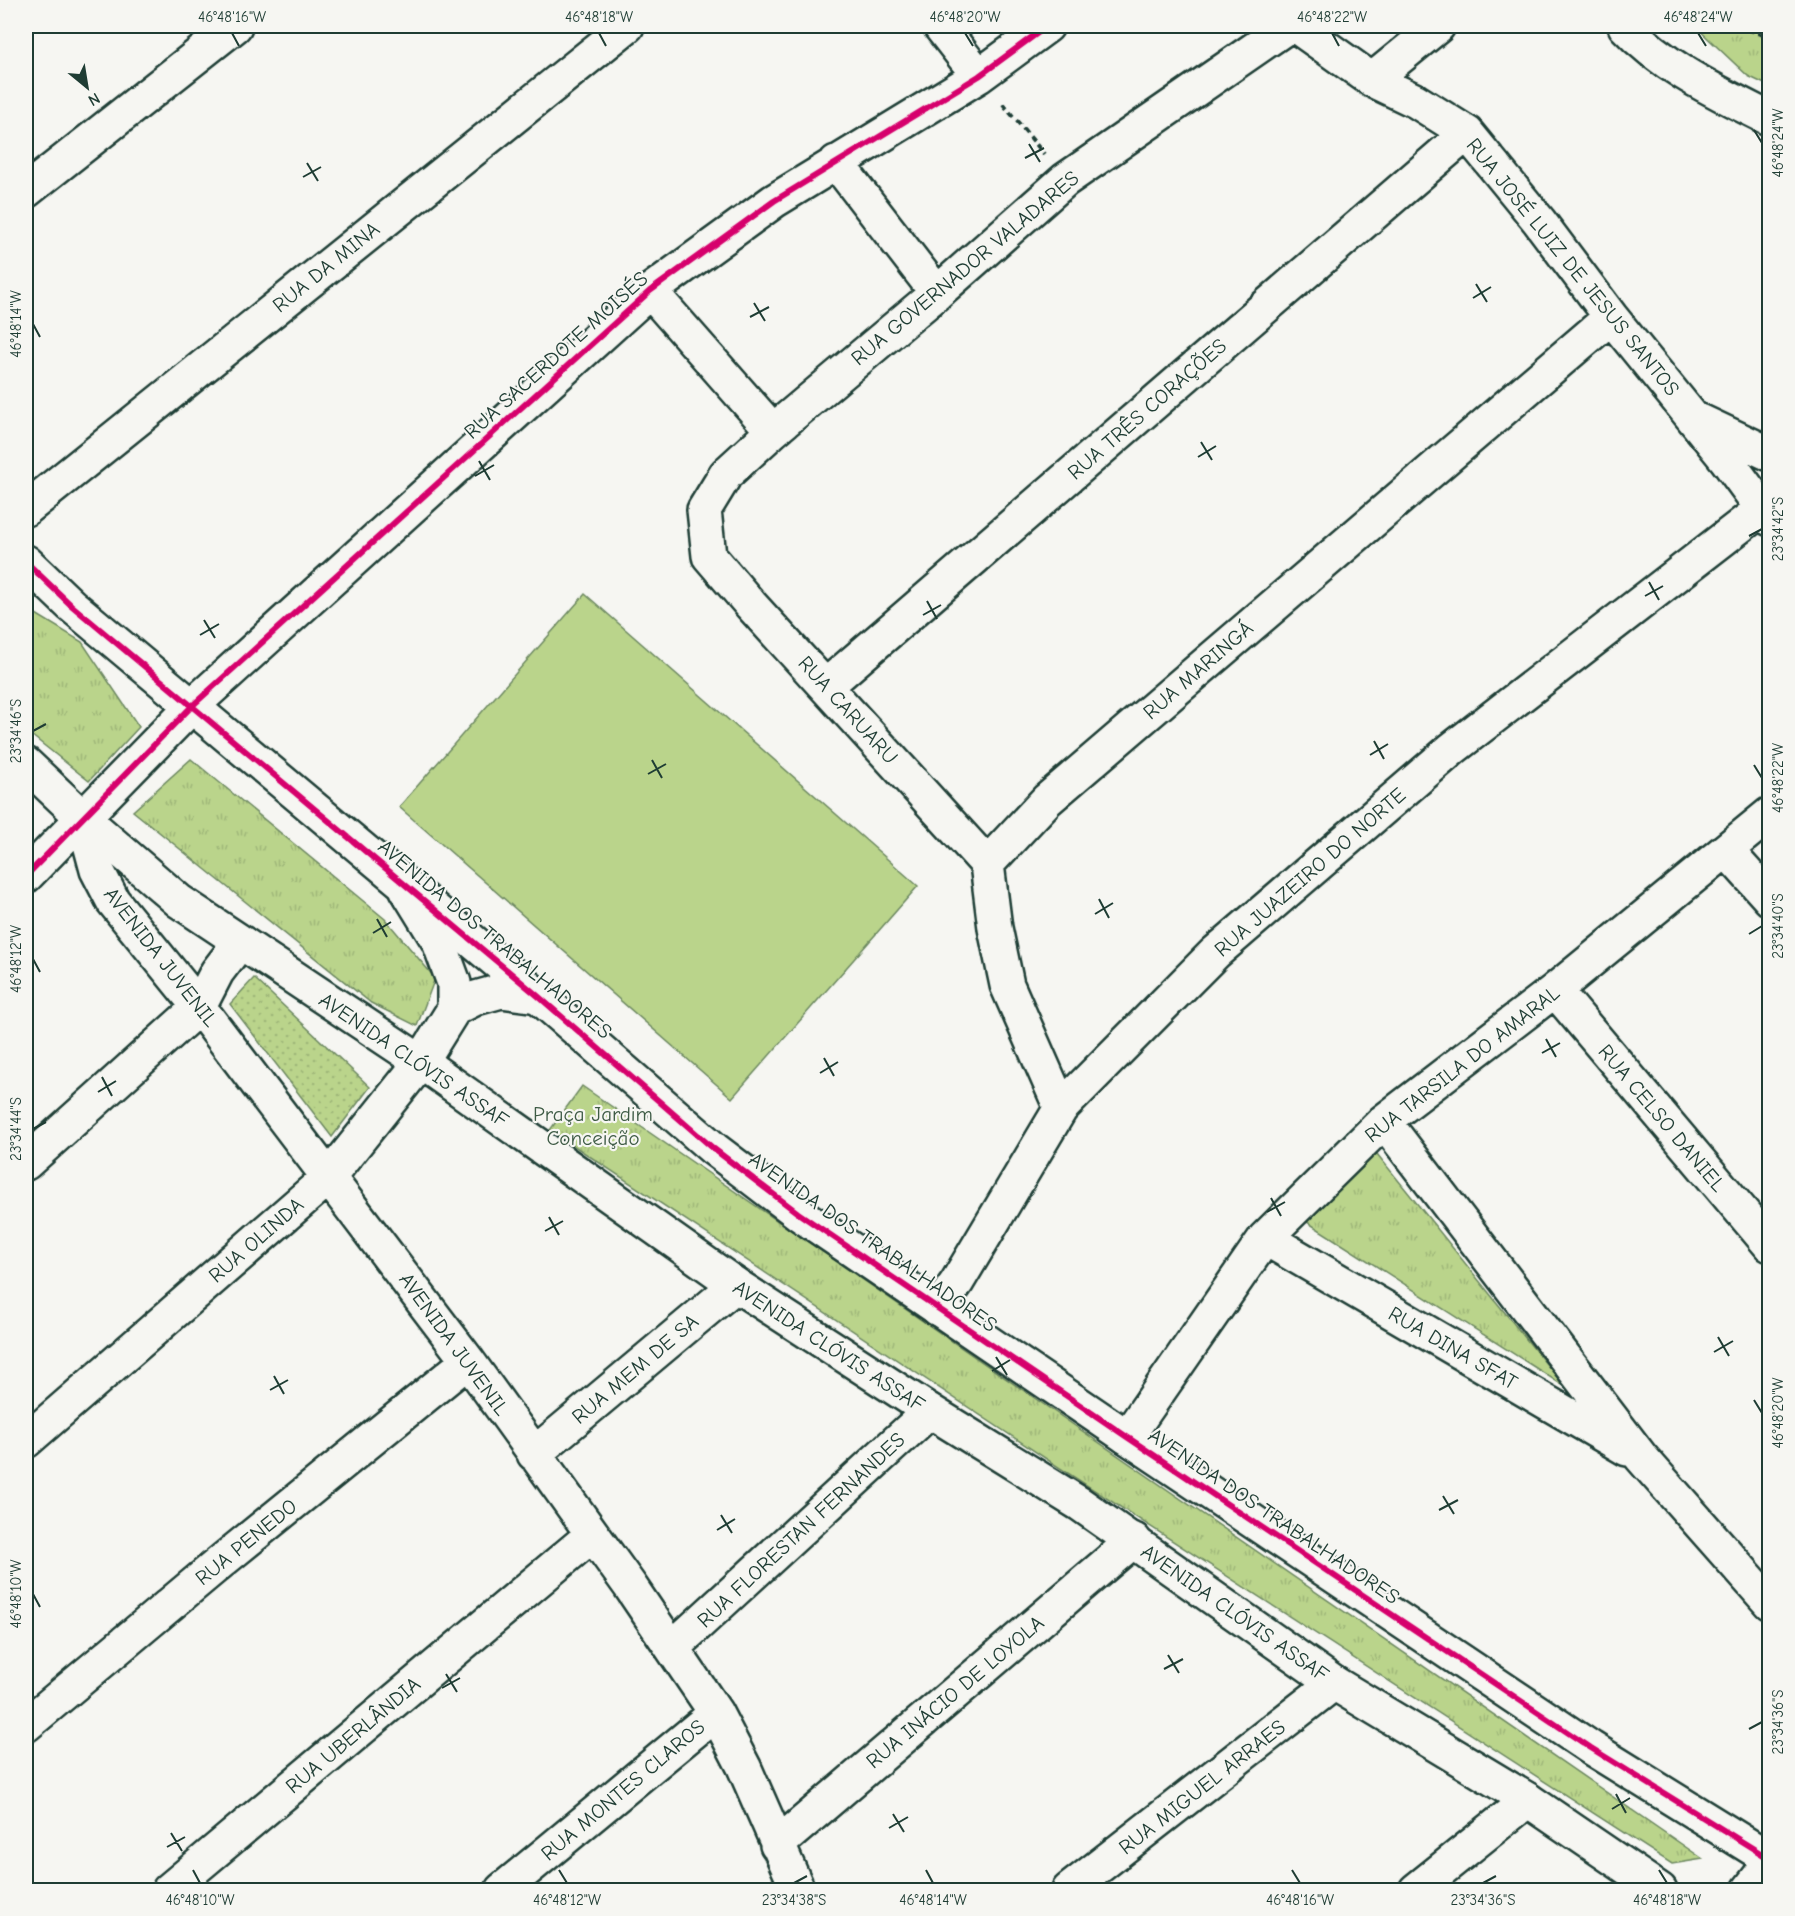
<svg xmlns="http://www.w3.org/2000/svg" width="1795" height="1916" font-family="'Comic Neue',sans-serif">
  <defs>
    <pattern id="grass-dots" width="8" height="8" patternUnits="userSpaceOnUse" patternTransform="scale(1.5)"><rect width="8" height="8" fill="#bad48b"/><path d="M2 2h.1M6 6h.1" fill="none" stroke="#9fb779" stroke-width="1.8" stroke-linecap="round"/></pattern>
    <pattern id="park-tufts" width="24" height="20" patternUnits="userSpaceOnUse" patternTransform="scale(1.5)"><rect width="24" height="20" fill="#bad48b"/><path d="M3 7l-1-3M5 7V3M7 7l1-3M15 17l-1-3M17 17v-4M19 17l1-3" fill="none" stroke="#9fb779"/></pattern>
  </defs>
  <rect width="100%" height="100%" fill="#f6f6f2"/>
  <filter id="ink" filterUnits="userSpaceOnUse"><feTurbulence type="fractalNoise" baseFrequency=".0167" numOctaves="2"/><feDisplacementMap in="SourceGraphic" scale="12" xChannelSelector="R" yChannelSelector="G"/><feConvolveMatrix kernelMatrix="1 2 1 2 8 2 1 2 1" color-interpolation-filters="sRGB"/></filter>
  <g filter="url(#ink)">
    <!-- grass -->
    <path fill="url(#grass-dots)" stroke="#6c8860" stroke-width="1.5" d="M254,978l116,109 -38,50 -102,-133z"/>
    <!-- park -->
    <path fill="url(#park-tufts)" stroke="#6c8860" stroke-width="1.5" d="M1695,26h74v60l-21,-10z
      M26,608l56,34 57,85 -50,54 -63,-50z
      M191,759l194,160 50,59 -18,48 -46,-23 -238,-192z
      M582,1086l1121,773 -31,5 -612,-396 -510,-338z
      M1373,1149l191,237 -260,-166z"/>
    <!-- garden -->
    <path fill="#bad48b" stroke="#6c8860" stroke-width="1.5" d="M585,594l333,292 -186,212 -333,-291z"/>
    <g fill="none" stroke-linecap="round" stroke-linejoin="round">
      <!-- minor casing -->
      <g stroke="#1f3d34" stroke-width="38">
        <path id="minor" d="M940,26l39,50
          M1296,26l76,54 44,21 51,32 72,88 72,96 115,142 44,60
          M1625,26c39,42 94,67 145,93
          M1372,80l66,-54
          M836,162l101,131
          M26,191l209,-165
          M650,291l123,140
          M1700,421l70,33
          M26,509l601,-483
          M826,686l641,-553
          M83,818l14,52 16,31 86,106 269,354 162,225 65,96 21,31 28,54 54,123
          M1726,850l44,49
          M987,864l-236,-259 -42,-49 -5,-46 22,-36 47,-43 164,-138 128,-113 223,-154
          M26,876l166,-170 458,-415 124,-90 205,-125 68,-50
          M1555,990l215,255
          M454,1009l22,-11 25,-7 37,5
          M1061,1108l-54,-123 -12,-57 -8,-64 60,-64 564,-483
          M1384,1121l257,336 129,146
          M26,1163l173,-156 18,-35 23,-30
          M1265,1238l362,211
          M938,1309l19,-27 104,-174 154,-155 237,-204 310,-240
          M1127,1437l138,-199 119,-117 171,-131 215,-176
          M26,1441l303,-264 92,-115 33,-53v-26l-15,-41 -32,-52
          M534,1454l202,-169
          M672,1648l258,-237
          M26,1725l197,-165 245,-199
          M777,1845l357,-305
          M169,1890l423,-355
          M502,1890l214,-177
          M1069,1890l265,-207
          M1416,1890l112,-90
          M1749,1890l21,-27"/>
      </g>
      <!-- tertiary casing -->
      <g stroke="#1f3d34" stroke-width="38">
        <path id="tertiary" d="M26,562l45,43 467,391 176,153 84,64 329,224 464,311 179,111
          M26,764l57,54 96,83 242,161 315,223 194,126 150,93 254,179 194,117 132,90"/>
      </g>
      <!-- path -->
      <path stroke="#1f3d34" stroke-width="4" stroke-dasharray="6 4.5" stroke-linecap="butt" d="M1738,26l32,11
        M1003,104l41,50"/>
      <!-- minor -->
      <use href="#minor" stroke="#f6f6f2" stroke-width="33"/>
      <!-- tertiary -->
      <use href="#tertiary" stroke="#f6f6f2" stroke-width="33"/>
      <!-- cycleway casing -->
      <g stroke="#f6f6f2" stroke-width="10">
        <path id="cycleway" d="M26,562l45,43 467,391 176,153 84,64 329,224 464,311 179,111
          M26,876l166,-170 458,-415 124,-90 205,-125 68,-50"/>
      </g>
      <!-- cycleway -->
      <use href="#cycleway" stroke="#d6006c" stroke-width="6"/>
    </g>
  </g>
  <!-- ticks -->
  <path fill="none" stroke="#1f3d34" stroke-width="2" d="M232,33l7,13M599,33l7,13M965,33l8,13M1332,33l7,13M1698,33l8,13M1754,130l8,13M1029,144l11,18M1025,158l19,-10M307,163l11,18M303,177l18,-10M1476,284l11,18M1473,298l18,-11M754,303l11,18M750,317l19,-10M33,324l7,13M1201,442l11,18M1198,457l18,-11M479,461l11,19M475,476l19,-11M1749,536l13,-7M1649,582l10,18M1645,596l18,-10M927,601l10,18M923,615l18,-10M204,620l11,18M200,635l19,-11M33,731l13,-7M1374,741l10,18M1370,755l18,-11M652,760l10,18M1754,765l8,13M648,774l18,-10M1099,899l10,19M1095,914l18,-11M377,919l10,18M373,933l18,-11M1749,934l13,-8M33,959l7,13M1546,1039l10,18M1542,1053l18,-10M824,1058l10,18M820,1073l18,-11M102,1077l10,19M98,1092l18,-11M33,1129l13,-7M1271,1198l10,18M1267,1212l18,-10M549,1217l10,18M545,1231l18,-10M1718,1337l11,19M1714,1352l19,-11M996,1357l11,18M992,1371l18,-11M274,1376l10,18M270,1390l18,-10M1754,1400l8,13M1443,1496l11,18M1439,1510l19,-10M721,1515l11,18M717,1530l18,-11M33,1594l7,13M1168,1655l11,18M1164,1669l19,-10M446,1674l11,18M442,1688l18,-10M1749,1729l13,-7M1616,1794l10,19M1612,1809l18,-11M893,1814l11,18M889,1828l19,-11M171,1833l11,18M167,1847l18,-10M193,1870l7,13M559,1870l8,13M926,1870l7,13M1292,1870l8,13M1659,1870l8,13M794,1883l13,-7M1483,1883l13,-7"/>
  <g text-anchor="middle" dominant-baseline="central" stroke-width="4.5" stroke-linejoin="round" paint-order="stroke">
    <!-- street labels -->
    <g font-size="21" fill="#1f3d34" stroke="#f6f6f2">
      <text transform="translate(326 267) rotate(-39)">RUA DA MINA</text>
      <text transform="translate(1573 267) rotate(51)">RUA JOSÉ LUIZ DE JESUS SANTOS</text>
      <text transform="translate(965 268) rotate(-40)">RUA GOVERNADOR VALADARES</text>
      <text transform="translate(556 355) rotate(-42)">RUA SACERDOTE MOISÉS</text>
      <text transform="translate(1147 409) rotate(-41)">RUA TRÊS CORAÇÕES</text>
      <text transform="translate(1198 670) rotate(-41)">RUA MARINGÁ</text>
      <text transform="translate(848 710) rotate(48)">RUA CARUARU</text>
      <text transform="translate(1310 872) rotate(-41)">RUA JUAZEIRO DO NORTE</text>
      <text transform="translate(495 939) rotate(40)">AVENIDA DOS TRABALHADORES</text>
      <text transform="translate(161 957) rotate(52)">AVENIDA JUVENIL</text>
      <text transform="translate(414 1060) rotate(34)">AVENIDA CLÓVIS ASSAF</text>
      <text transform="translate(1462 1064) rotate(-38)">RUA TARSILA DO AMARAL</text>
      <text transform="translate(1662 1118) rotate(50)">RUA CELSO DANIEL</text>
      <text transform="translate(256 1240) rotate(-41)">RUA OLINDA</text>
      <text transform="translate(873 1242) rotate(35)">AVENIDA DOS TRABALHADORES</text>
      <text transform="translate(454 1344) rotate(54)">AVENIDA JUVENIL</text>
      <text transform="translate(829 1346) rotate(33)">AVENIDA CLÓVIS ASSAF</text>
      <text transform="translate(1453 1348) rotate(30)">RUA DINA SFAT</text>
      <text transform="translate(635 1369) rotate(-40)">RUA MEM DE SA</text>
      <text transform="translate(1274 1516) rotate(34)">AVENIDA DOS TRABALHADORES</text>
      <text transform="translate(801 1530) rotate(-43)">RUA FLORESTAN FERNANDES</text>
      <text transform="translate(246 1542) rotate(-39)">RUA PENEDO</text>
      <text transform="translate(1235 1613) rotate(35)">AVENIDA CLÓVIS ASSAF</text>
      <text transform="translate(955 1692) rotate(-40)">RUA INÁCIO DE LOYOLA</text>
      <text transform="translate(353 1735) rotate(-40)">RUA UBERLÂNDIA</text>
      <text transform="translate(1202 1787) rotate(-38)">RUA MIGUEL ARRAES</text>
      <text transform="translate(623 1790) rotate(-40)">RUA MONTES CLAROS</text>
    </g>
    <!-- park labels -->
    <g font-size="21" fill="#3e5b45" stroke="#f6f6f2">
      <text x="593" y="1114">Praça Jardim<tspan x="593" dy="24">Conceição</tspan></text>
    </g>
  </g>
  <!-- margin -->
  <rect width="1795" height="1916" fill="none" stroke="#f6f6f2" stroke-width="66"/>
  <!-- north arrow -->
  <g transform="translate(87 87) rotate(150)" stroke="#f6f6f2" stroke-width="4.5" paint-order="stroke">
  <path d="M0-4.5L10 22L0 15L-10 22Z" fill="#1f3d34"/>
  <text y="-9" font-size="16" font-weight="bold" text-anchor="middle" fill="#1f3d34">N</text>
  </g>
  <rect x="33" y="33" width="1729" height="1850" fill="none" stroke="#1f3d34" stroke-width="2"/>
  <g font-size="15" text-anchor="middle" fill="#1f3d34">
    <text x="232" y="22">46°48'16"W</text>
    <text x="599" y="22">46°48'18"W</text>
    <text x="965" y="22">46°48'20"W</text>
    <text x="1332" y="22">46°48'22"W</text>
    <text x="1698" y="22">46°48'24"W</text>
    <text transform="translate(1778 143) rotate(-90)" y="5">46°48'24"W</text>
    <text transform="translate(16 324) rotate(-90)" y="5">46°48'14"W</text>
    <text transform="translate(1778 529) rotate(-90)" y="5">23°34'42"S</text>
    <text transform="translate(16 731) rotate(-90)" y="5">23°34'46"S</text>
    <text transform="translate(1778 778) rotate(-90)" y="5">46°48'22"W</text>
    <text transform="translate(1778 926) rotate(-90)" y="5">23°34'40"S</text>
    <text transform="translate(16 959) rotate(-90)" y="5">46°48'12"W</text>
    <text transform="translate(16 1129) rotate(-90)" y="5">23°34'44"S</text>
    <text transform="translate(1778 1413) rotate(-90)" y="5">46°48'20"W</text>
    <text transform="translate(16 1594) rotate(-90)" y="5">46°48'10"W</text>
    <text transform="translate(1778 1722) rotate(-90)" y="5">23°34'36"S</text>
    <text x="200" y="1905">46°48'10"W</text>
    <text x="567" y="1905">46°48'12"W</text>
    <text x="794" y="1905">23°34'38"S</text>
    <text x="933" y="1905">46°48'14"W</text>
    <text x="1300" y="1905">46°48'16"W</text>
    <text x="1483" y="1905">23°34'36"S</text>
    <text x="1667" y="1905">46°48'18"W</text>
  </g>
</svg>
